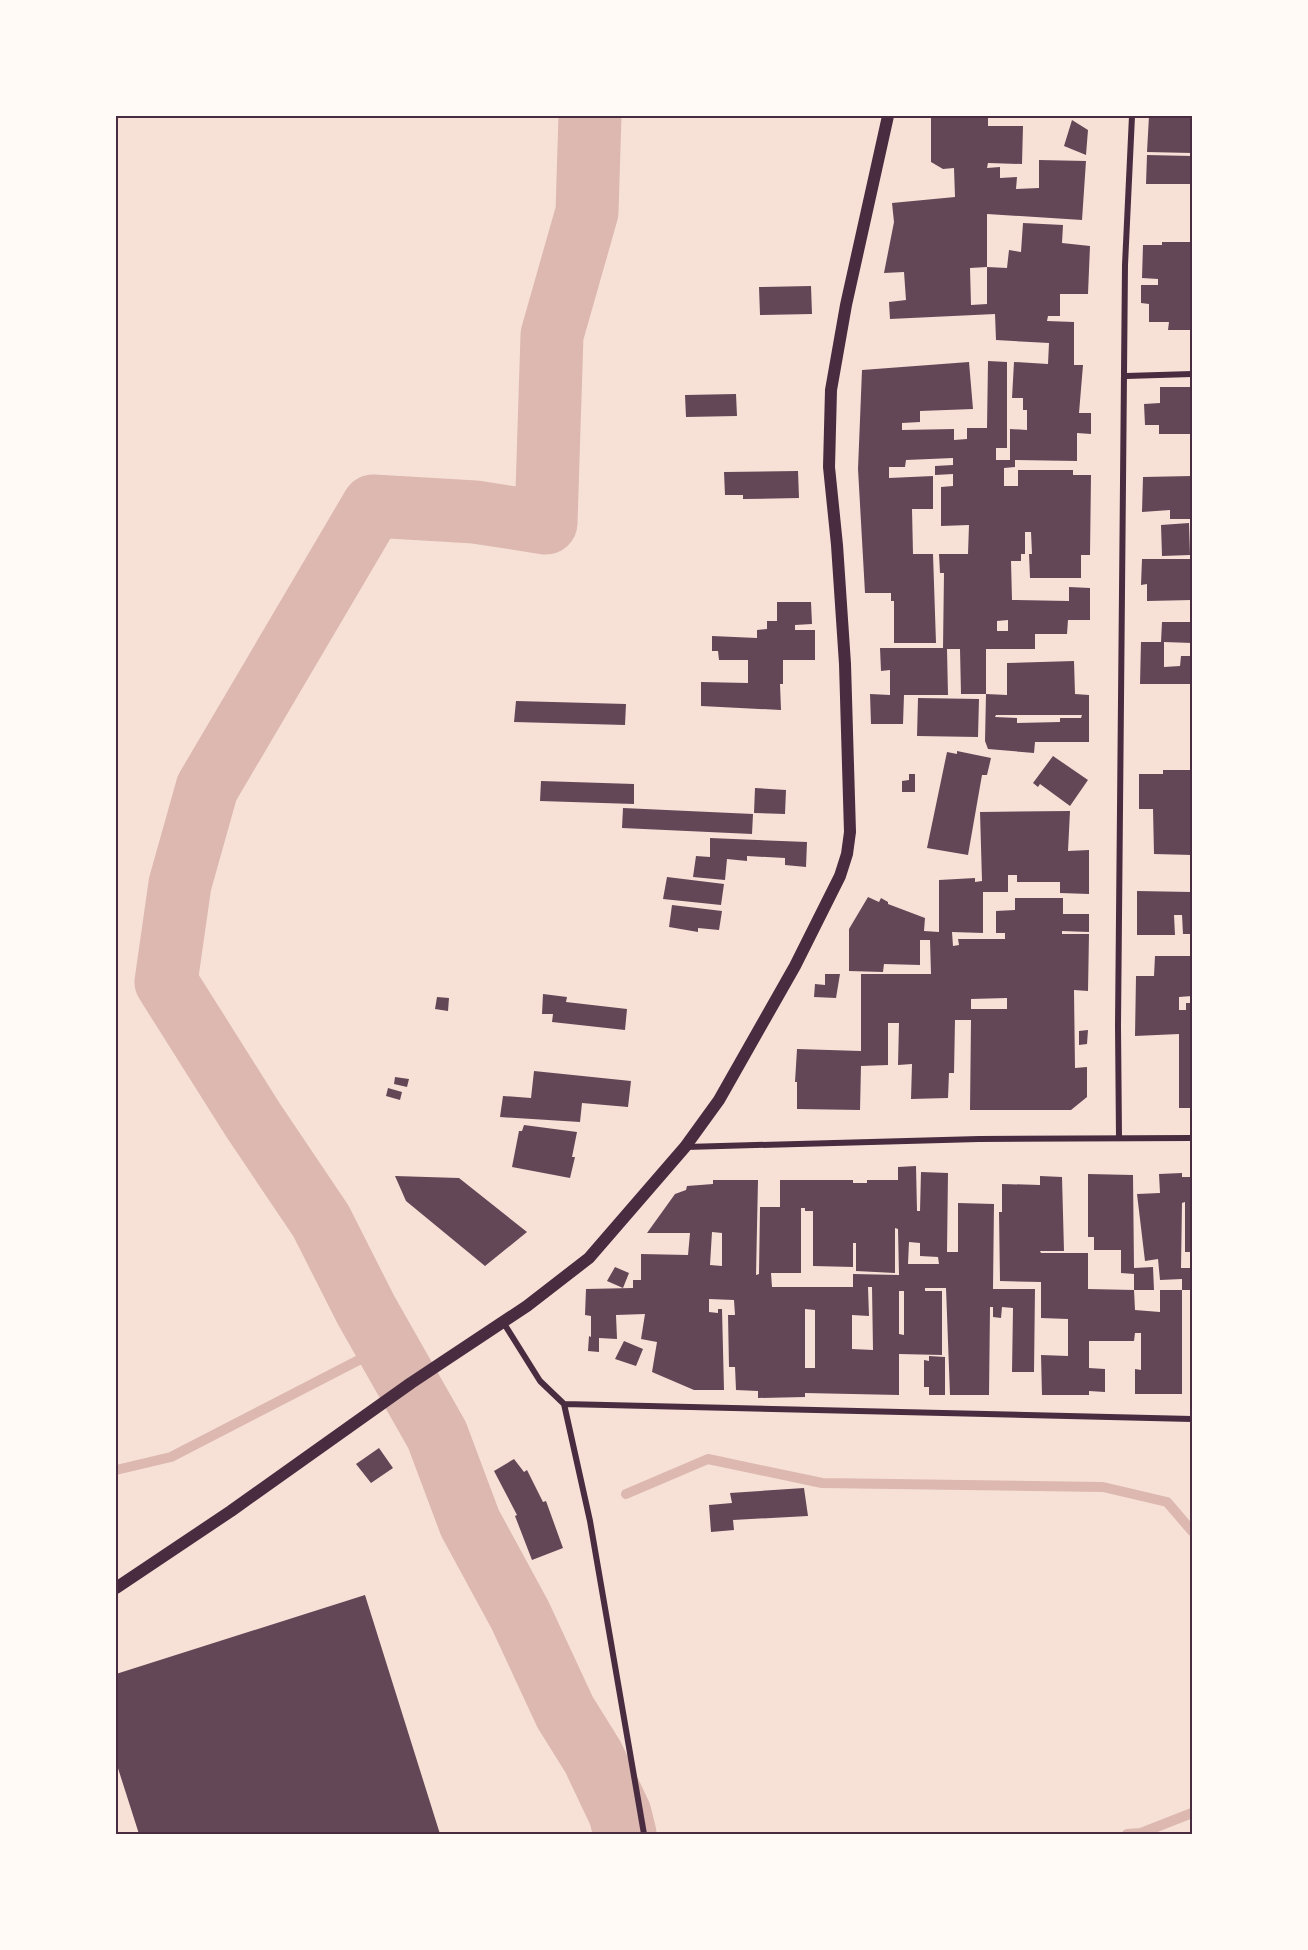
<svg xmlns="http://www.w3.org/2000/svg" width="1308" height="1950" font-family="'Asap Condensed',sans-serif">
  <rect width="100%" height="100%" fill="#f7e1d7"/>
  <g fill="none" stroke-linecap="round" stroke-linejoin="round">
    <!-- stream -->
    <path stroke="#dcb8b0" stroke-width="10" d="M116,1470l55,-13 215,-111
      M626,1494l82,-35 114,24 281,4 64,15 25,29
      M1127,1834l14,-1 51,-20"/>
    <!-- river -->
    <path stroke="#dcb8b0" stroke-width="63" d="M590,116l-3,96 -35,123 -6,188 -71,-11 -102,-6 -166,282 -27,96 -14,98 87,138 68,101 45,89 71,125 33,88 50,92 45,97 28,45 27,57 5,20"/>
  </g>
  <!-- building -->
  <path fill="#644757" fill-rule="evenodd" d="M931,116h57v10h35l-1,38 -34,-1 -1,5 13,-1v11l17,-1 -1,12 23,-1v-28l47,1 -4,59 -95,-6v53l20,1 2,-18 12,2 2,-29 40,2 -1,18 28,3 -2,48h-28v22h-12l-1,5 27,1v43h9l-4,48h12v21l-14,-1v28l-62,-1v7l-11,1v18h14v-16h55v5h18l-1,80h-9v23h-51l-1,-24h3l-1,-22h-6v22h-4v7h-10l1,39 57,1v-14l21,1v32h-22l-1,14h-32v15h-49v45h-25l-1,-45h-13l1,46h-44l-1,29h-32l-1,-30 20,1v-25l-9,1 -1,-23h63l1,-75h-4l-1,-19h29l1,-29 -28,1v-39l12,-1v-12l-18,1v-9l18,-1v-7l-47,2 -1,7h-16v11l44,-2v33h-21l1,45h20l3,89h-42v-42h-3v-8h-26l-7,-124 4,-99 107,-8 4,47 -53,2v11l-18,1v7l52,-1v11l13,-1v-11h20l1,-67 19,1v86h-11v12h14v-31l17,1v-20h-4v-12h-11l2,-36 34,2 1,-21 -53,-3 -1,-26 -105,5 -1,-17 17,-2 -2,-28 -20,1 10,-51 -2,-19 63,-6 -1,-29 -11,1 -12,-7zM987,267v37l-16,1 -1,-37zM1008,620v11h-11v-10z
    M1149,116h43v37l-45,-1z
    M1072,120l16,10 -2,25 -22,-9z
    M1147,155l45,1v28h-46z
    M1162,242h30v88h-24l1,-8h-20v-18l-8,-1v-18h17v-6l-16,-1 1,-33h19z
    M811,286l1,28 -52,1 -1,-28z
    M1160,387h32v47h-33v-9h-14l-1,-21 16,-1z
    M736,394l1,22 -51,1 -1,-22z
    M798,471l1,27 -56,1v-4h-18l-1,-23z
    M1192,476v43h-22v-9l-28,2 1,-35z
    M1189,523l1,32 -28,1 -1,-31z
    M1142,559h50v41l-45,1v-17l-6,1z
    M777,602h34l1,22 -17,1v5h20v30h-32v24h-3l1,26 -80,-4v-24l47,1v-23h-29l-1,-9h-6v-15l45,2v-8l10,-1v-8h10z
    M1162,622h30v21l-28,-1v25l16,-1 1,-10h11v28h-52l1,-42h20z
    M1074,661l1,33 14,1v47h-54l-1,11 -46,-4 -3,-8 1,-47 21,1v-32zM996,715h86l-1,3h-21v4l-43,1v-5l-22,-1z
    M918,698l61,1 -1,38 -61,-1z
    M516,701l110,3 -1,21 -111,-3z
    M957,751l34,7 -4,17h-5l-14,80 -41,-7 20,-96 10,2z
    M1053,756l35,24 -18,26 -30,-22 -2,3 -5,-4z
    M1163,770h29v85l-38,-1 -1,-45h-14v-35h24z
    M909,774h6v18h-13v-11l7,-1z
    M541,781l93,3v20l-94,-3z
    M755,788l31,2 -1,24 -31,-1z
    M623,808l130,6 -1,20 -130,-6z
    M1070,811l-2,40 21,-1v44l-29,-1v-11h-43v-7h-9v17h-25v41l-31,-1 1,14 6,-1 -1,-6h47v-6h-9v-22l19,-1v-12h48v16h26v18l-27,-1v3h27l-1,57 -14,-1 1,78 12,-1v30l-16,13h-101l1,-90h-16l-1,53h-5l-1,25 -37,1 1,-35 -14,1 1,-42h-11v42l-27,1 -1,44 -63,-1v-27h-2l2,-33 64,2v-77h70l-1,-34h-10v25l-36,-1 -1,8 -34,-1v-42l19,-32 11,5 2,-4 7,4v2l37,14 -1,13 15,1v-52l36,-2v4l7,-1 -2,-69zM1007,998v11h-36v-10z
    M710,838l97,4 -1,25 -21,-2v-7l-38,-2v5l-20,-2 -2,21 -32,-3 3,-21 14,1z
    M667,877l57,7 -3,21 -58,-6z
    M1137,891l55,1v42h-9l-1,-19h-8l1,20h-38z
    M672,905l50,6 -3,19 -21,-2v4l-29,-5z
    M1155,956h37v40l-13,1v13h7v-7h6v105h-13v-74l-44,2 1,-60h18z
    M825,974h15l-4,24 -22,-1 1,-13 10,1z
    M543,994l24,3 -1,5 61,7 -2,21 -73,-8 1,-8h-11z
    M437,997l12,1 -1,13 -13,-2z
    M1088,1030l-1,14 -8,1v-14z
    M534,1071l97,10 -3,26 -46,-4 -2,19 -80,-5 3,-21 28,2z
    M395,1077l14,2 -2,8 -13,-3z
    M388,1088l14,4 -2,8 -14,-4z
    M524,1125l53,7 -5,25h3l-5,21 -58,-11 7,-36h3z
    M916,1166l1,45h3l1,-39 27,1 -1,79h11v-49l36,1 -1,85h42l-1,83h-22l1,-64 -11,-1 -1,11 -8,-1v-10h-3l-1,88h-39l-4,-107h-21v3h17v64l-43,-1v41l-94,-2v4l-47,1v-7l-22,-1 -1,-23h-6l-1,-52h7l-1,-15 -25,-1v13l9,1v-4h4l2,81h-30l-42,-18 5,-30 -16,-3 4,-25 -29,1 1,24 -18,-1v14l-11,-1 1,-15 2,1v-21l-6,-1 1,-26 47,-1v-8h8v-26l47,1 2,-22h-43l28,-39 11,-4 1,-4 26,-2v-4h45l-2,95 3,-1 1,-67h20v-27h73v3h14v-3h31v-13zM801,1208h4v3h8v55l40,1v-24h3v28l39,2v-45l3,1 1,46 -46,-1v13h-81l-1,-14h30zM712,1232l10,1v33l-12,-1zM909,1242l11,1v13l18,1 1,7h-31zM868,1287h4l1,63 -21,-1v-34l17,1zM899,1291h5v44l-5,-1zM805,1309l10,1v58h-10z
    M1182,1173v4h10v75h-7v-50l-3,1 -1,65h11v22h-10v-11l-22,1 -2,-21 -13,2 -8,-67 23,-1 -1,-19z
    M1088,1174l45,1 1,93 19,-1 1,23h-20v-16l-13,-1v-23h-27v-13h-6z
    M395,1176l64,2 68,54 -42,34 -79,-65z
    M1040,1176l22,1 2,74h-24l1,2h47v36l46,1 1,20 25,2v-22h22v104h-47v-25l6,1v-37h-6l-1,8h-45v27l16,1v23l-16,-1v4h-47l-1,-40 27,1v-37l-27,-1v-36l-41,-1 -1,-69h3v-28l38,1z
    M615,1267l14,6 -6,15 -16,-7z
    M624,1341l19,8 -7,17 -21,-7z
    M929,1356l16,1v38h-16v-8h-5v-27l5,1z
    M379,1448l14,20 -22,15 -15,-19z
    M514,1459l10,13 3,-2 16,32 3,-1 17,47 -31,12 -17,-44 2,-1 -23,-44z
    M804,1488l4,28 -75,4 1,10 -23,2 -2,-27 23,-2 -2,-10z
    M365,1595l75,239h-301l-23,-72v-88z"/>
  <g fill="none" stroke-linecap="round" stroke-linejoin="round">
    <!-- minor -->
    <path stroke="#4a2c40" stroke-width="6" d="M1126,376l66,-2
      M1119,1138l-1,-112 7,-761 7,-149
      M686,1147l293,-8 213,-1
      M503,1322l37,59 24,23 628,15
      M564,1404l26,117 54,313"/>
    <!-- secondary -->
    <path stroke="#4a2c40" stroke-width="12" d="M116,1588l115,-77 180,-128 116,-77 62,-48 96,-111 34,-47 76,-134 45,-90 7,-22 3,-22 -5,-168 -8,-119 -8,-78 2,-77 15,-85 42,-189"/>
  </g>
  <!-- border -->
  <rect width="1308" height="1950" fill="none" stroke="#fffaf5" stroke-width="234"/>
  <rect x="117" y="117" width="1074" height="1716" fill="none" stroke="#4a2c40" stroke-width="2"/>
</svg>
